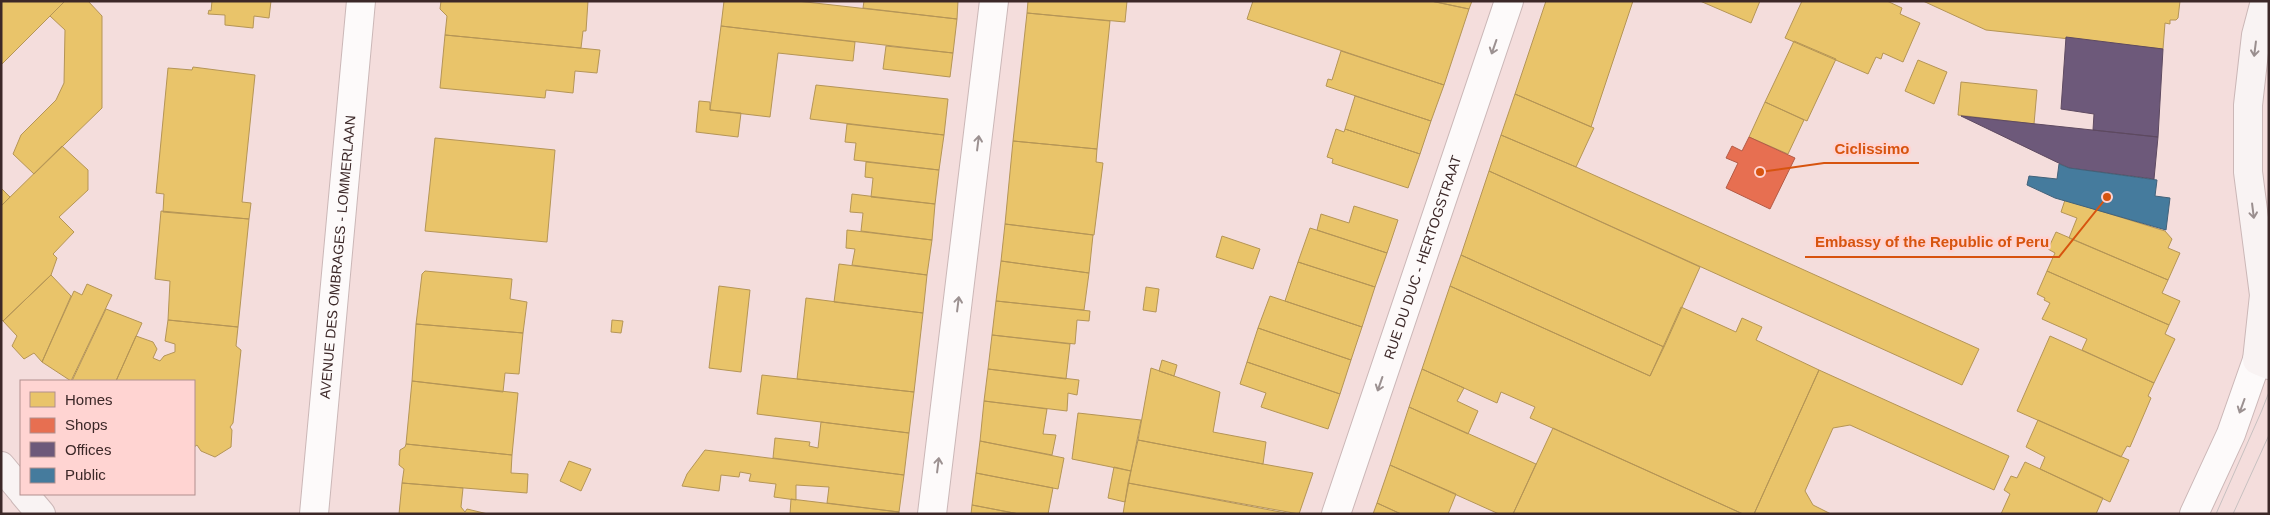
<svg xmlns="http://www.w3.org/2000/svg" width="2270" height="515" font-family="Helvetica,sans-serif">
  <rect width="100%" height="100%" fill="#f4dddc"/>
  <!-- homes -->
  <path fill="#e9c46a" stroke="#b59556" d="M1,1h64l-64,64z
    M65,1h23l14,15v92l-68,66 -21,-20 8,-19 35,-35 8,-17 1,-53 -15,-14z
    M212,1h59l-2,17 -15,-2 -1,12 -28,-3v-10l-17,-1 1,-4 2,1z
    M441,1h147l-2,30h-3l-2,17 -136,-13 2,-19 -7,-7z
    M724,1h73l160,18 -4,34 -232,-27z
    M864,1h94l-1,18 -94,-11z
    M1028,1h99l-2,21 -98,-9z
    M1253,1h178l38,8 -25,76 -197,-66z
    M1431,1h41l-3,8z
    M1546,1h87l-42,126 -76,-33z
    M1700,1h60l-9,22z
    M1802,1h85l15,7 -2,6 20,9 -17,39 -20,-9 -2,6 -5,-2 -8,17 -83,-36z
    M1923,1h257l-2,17 -2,2h-6v4l-5,-1 -2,26 -177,-19z
    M1027,13l83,8 -13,128 -84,-8z
    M721,26l134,16 -2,19 -75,-8 -8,64 -60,-7z
    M445,35l155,15 -3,23 -22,-2 -2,22 -27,-3 -1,8 -105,-10z
    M1794,41l42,18 -29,62 -42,-19z
    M886,46l67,7 -3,24 -67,-8z
    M1341,51l103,34 -13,36 -105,-35 2,-7 4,1z
    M1918,60l29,12 -13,32 -29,-13z
    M193,67l62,8 -13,127 9,1 -2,16 -86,-7 1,-18 -8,-1 12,-125 24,2z
    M1961,82l76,8 -3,34 -76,-9z
    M816,85l132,14 -4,36 -134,-16z
    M1515,94l79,34 -18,39 -75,-32z
    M1355,96l76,25 -11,33 -75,-25z
    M699,101l11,1v8l31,3 -3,24 -42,-5z
    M1765,102l39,18 -16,34 -39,-17z
    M847,124l97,11 -5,35 -85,-10 2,-17 -11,-1z
    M1336,129l8,3 1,-3 75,25 -12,34 -76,-25 1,-4 -6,-2z
    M1501,135l75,32 403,182 -17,36 -473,-214z
    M435,138l120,12 -8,92 -122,-11z
    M1013,141l84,8 -1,13 7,1 -9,72 -89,-11z
    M62,146l26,24v20l-29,27 15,15 -21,22 4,4 -6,17 -48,46 -2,-2v-113z
    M866,162l73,8 -4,34 -64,-7 2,-19 -8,-1z
    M1489,171l211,96 -36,80 -203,-92z
    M1,188l9,9 -9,9z
    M852,194l83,10 -3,36 -71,-9 2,-18 -13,-1z
    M2065,200l100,31 7,8 -4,9 12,5 -12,27 -99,-42 8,-20 -16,-6z
    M1354,206l44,14 -11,33 -70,-23 4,-16 28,9z
    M161,211l88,8 -11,108 -70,-7 2,-39 -15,-2z
    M1005,224l88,11 -4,38 -88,-12z
    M1310,228l77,25 -12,34 -77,-25z
    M847,230l85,10 -5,35 -75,-10 3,-16 -9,-1z
    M2056,232l112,48 -6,13 18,8 -11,24 -122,-54 8,-18 -7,-4z
    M1222,236l38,13 -7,20 -37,-12z
    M1461,255l203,92 -14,29 -200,-90z
    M1001,261l88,12 -5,37 -88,-9z
    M1298,262l77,25 -13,40 -77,-26z
    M839,264l88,11 -4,38 -89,-11z
    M425,271l87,8 -2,20 17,3 -4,31 -107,-9 6,-50z
    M2047,271l122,54 -4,9 10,5 -21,44 -72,-33 5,-11 -45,-20 8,-16 -6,-3 1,-2 -8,-4z
    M51,275l20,21 -29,66 -8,-9 -10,6 -12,-13 5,-10 -14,-15z
    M87,284l25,11 -41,86 -29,-19 32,-71 8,4z
    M719,286l31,4 -9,82 -32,-4z
    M1450,286l200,90 31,-69 55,25 6,-14 20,9 -6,13 63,30 -65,144h-11l-213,-96 5,-11 -34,-15 -4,11 -75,-34z
    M1146,287l13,2 -3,23 -13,-2z
    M1270,296l92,31 -11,33 -93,-32z
    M806,298l117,15 -9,79 -117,-13z
    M996,301l94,10 -1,10 -12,-1 -2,24 -83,-9z
    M106,309l36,14 -26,58h-44z
    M168,320l70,7 -2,19 5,4 -8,73 -3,4 2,3 -1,17 -16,10 -14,-6 -4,-6 -3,2v-66h-78l20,-45 17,6 4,7 -4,9 7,3 4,-5 11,-4v-8l-10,-3z
    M612,320l11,1 -2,12 -10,-1z
    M416,324l107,9 -4,41 -14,-1 -2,19 -91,-11z
    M1258,328l93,32 -11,34 -93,-32z
    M992,335l78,9 -4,35 -78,-10z
    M2050,336l104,47 -6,13 3,2 -21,49 -3,-1 -6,11 -104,-46z
    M1162,360l15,5 -3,11 -15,-5z
    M1247,362l93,32 -12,35 -67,-22 5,-14 -26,-9z
    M1151,368l69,24 -7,40 53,10 -3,22 -125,-24z
    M988,369l91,11 -2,15 -9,-2 -1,18 -83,-10z
    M1422,369l42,19 -7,13 21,10 -10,23 -59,-27z
    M1819,370l190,86 -15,34 -144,-65 -17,3 -28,63 8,14 18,9h-77z
    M762,375l152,17 -5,41 -152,-19z
    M412,381l106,12 -6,62 -106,-11z
    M984,401l63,8 -4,25 13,1 -4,20 -72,-14z
    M1409,407l127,57 -23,50h-14l-109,-49z
    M1078,413l63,7 -10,51 -59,-12z
    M2038,420l91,40 -19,42 -70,-33 5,-12 -19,-10z
    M821,422l88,11 -5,42 -131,-17 2,-20 35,4 -1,4 9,2z
    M1553,428l190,86h-230z
    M1138,440l125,24 50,9 -14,41 -171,-31z
    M980,441l84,17 -6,31 -82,-16z
    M406,444l106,11 -1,18 17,1 -1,19 -125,-10 2,-14 -5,-4 1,-15 5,-3z
    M705,450l199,25 -5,37 -72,-9 2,-16 -33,-2v15l-22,-3 2,-13 -27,-3 2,-7 -11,-2 -1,5 -18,-2 -2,16 -37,-5 5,-12z
    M569,461l22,8 -10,22 -21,-10z
    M2025,462l78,36 -7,16h-95l9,-20 -6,-4 7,-14 6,2z
    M1390,465l66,29 -8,20h-47l-24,-11z
    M1114,467l17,4 -6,31 -17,-4z
    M976,473l77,15 -5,26h-29l-47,-9z
    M402,483l61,5 -2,19 4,5 2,-3 21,5h-89z
    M1128,483l163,31h-168z
    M791,499l108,13v2h-109z
    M1377,503l24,11h-28z
    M972,505l47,9h-48z"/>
  <!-- shops -->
  <path fill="#e76f51" stroke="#b45a45" d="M1749,137l46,21 -25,51 -44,-21 12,-25 -12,-5 6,-12 10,5z"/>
  <!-- offices -->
  <path fill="#6d597a" stroke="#5e4a61" d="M2066,37l97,12 -5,88 -65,-7 1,-16 -33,-5z
    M1961,116l197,21 -4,42 -85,-11z"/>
  <!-- public -->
  <path fill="#457b9d" stroke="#42627a" d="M2059,164l10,4 88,12 -2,16 15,2 -4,32 -111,-32 -28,-13 2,-9 28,3z"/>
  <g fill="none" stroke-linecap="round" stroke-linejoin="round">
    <!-- street casing -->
    <g stroke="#cbb7b7" stroke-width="30">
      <g id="street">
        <path id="s1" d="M314,514l47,-513"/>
        <path d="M932,514l62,-513"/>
        <path id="s2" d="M1336,514l173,-513"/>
        <path d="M2194,514l37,-80 26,-74"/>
      </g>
    </g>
    <!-- secondary casing -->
    <g stroke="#cbb7b7" stroke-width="30">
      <path id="secondary" d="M2265,1l-9,34 -8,70v67l16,123 -7,65 12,5
        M1,466l20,24
        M24,494l17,20"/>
    </g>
    <!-- street -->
    <use href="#street" stroke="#fdfafa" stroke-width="28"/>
    <!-- secondary -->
    <use href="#secondary" stroke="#f9f3f3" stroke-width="28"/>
    <!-- tram -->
    <path stroke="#c7c0c0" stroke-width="1" d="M2216,514l46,-104 7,-18
      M2233,514l36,-79"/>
  </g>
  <!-- one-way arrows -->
  <defs><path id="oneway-shaft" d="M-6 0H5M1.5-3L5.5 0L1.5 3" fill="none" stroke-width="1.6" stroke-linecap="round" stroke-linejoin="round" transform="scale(1.25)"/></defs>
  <g stroke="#9c9191">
    <use href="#oneway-shaft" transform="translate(1494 47) rotate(109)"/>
    <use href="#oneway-shaft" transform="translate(978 143) rotate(-83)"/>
    <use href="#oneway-shaft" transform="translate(958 304) rotate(-83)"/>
    <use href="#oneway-shaft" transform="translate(1380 384) rotate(109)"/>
    <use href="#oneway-shaft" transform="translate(2242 406) rotate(110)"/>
    <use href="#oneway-shaft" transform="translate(938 465) rotate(-83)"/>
  </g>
  <g stroke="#9a8e8e">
    <use href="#oneway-shaft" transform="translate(2255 49) rotate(97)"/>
    <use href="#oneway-shaft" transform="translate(2253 211) rotate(83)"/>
  </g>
  <g text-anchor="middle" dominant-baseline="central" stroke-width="5" stroke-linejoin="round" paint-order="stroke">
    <!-- street labels -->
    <g font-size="14" fill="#3c2828" stroke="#ffd4d2">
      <text stroke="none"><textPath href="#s2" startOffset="271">RUE DU DUC - HERTOGSTRAAT</textPath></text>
      <text stroke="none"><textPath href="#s1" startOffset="258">AVENUE DES OMBRAGES - LOMMERLAAN</textPath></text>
    </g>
  </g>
  <!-- callouts -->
  <path fill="none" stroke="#d7540f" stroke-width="2" d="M1760 172L1824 163H1919M2107 197L2059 257H1805"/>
  <g fill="#d7540f" stroke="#ffd4d2" stroke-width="2">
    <circle cx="1760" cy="172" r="5"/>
    <circle cx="2107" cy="197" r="5"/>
  </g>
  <g font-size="15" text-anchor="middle" font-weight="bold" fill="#d7540f" stroke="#ffd4d2" stroke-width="5" stroke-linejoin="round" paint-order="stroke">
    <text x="1872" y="154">Ciclissimo</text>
    <text x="1932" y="247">Embassy of the Republic of Peru</text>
  </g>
  <!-- border -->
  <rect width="2270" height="515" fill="none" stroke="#3c2828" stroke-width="5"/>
  <!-- legend -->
  <rect x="20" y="380" width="175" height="115" fill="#ffd4d2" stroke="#b18f8e"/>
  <rect x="30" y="392" width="25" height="15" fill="#e9c46a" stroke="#b18f8e"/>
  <text x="65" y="405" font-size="15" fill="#3c2828">Homes</text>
  <rect x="30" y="418" width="25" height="15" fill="#e76f51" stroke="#b18f8e"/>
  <text x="65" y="430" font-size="15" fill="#3c2828">Shops</text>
  <rect x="30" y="442" width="25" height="15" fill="#6d597a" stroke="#b18f8e"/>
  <text x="65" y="455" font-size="15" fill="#3c2828">Offices</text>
  <rect x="30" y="468" width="25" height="15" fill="#457b9d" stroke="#b18f8e"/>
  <text x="65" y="480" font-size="15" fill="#3c2828">Public</text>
</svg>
